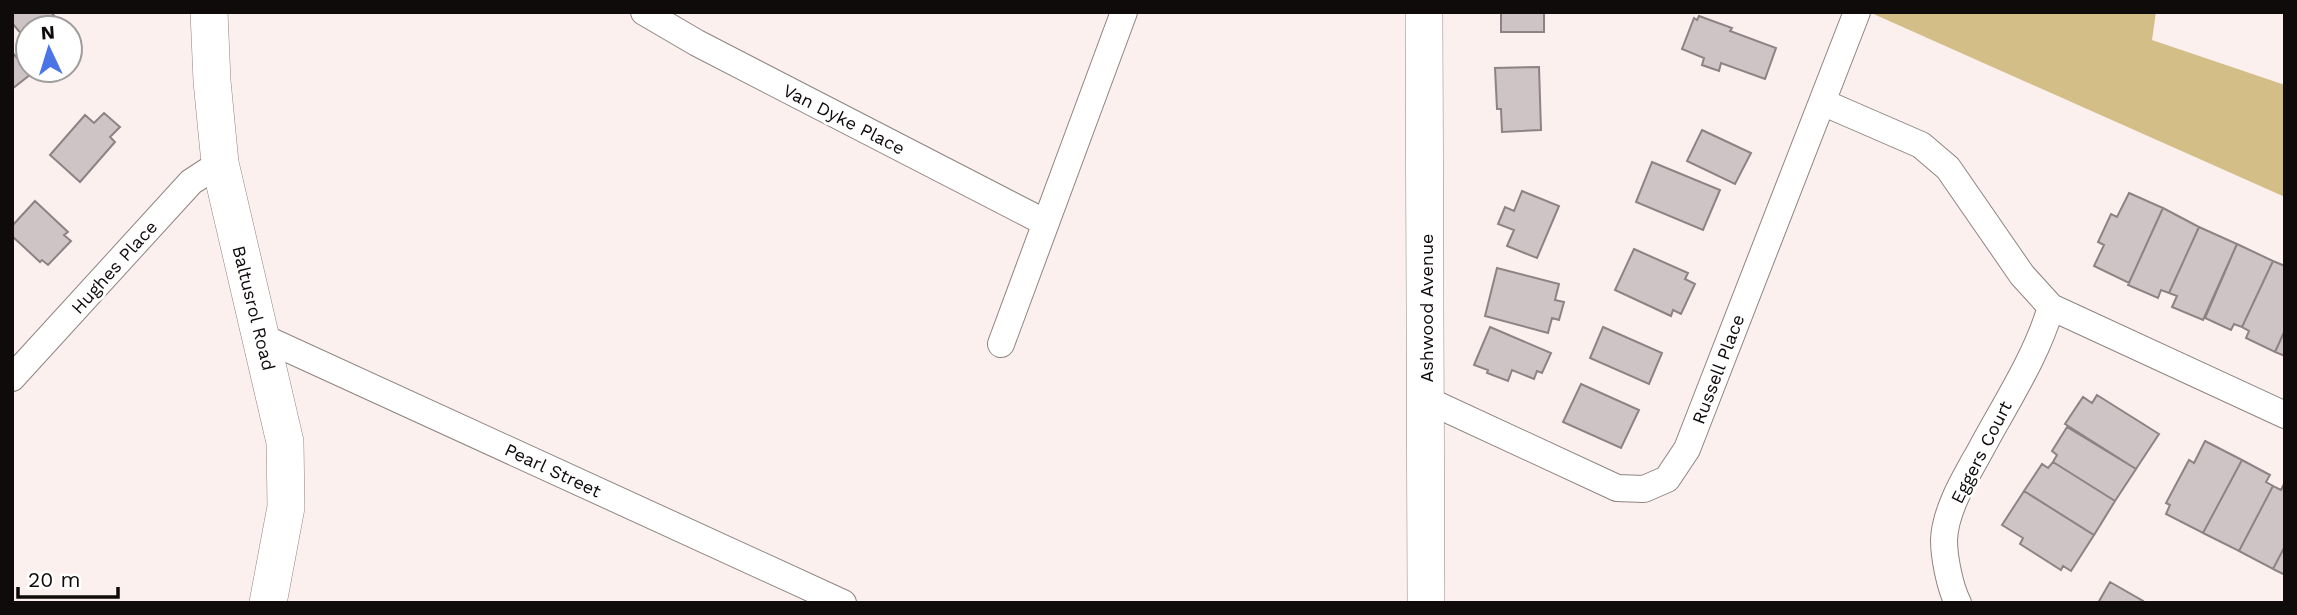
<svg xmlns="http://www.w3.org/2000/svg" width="2297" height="615" font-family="'Work Sans',sans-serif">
  <rect width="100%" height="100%" fill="#fbf0ed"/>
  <!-- forest -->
  <path fill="#d4be88" d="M1869,12h287l-4,28 133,45v112z"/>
  <!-- building -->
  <path fill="#cfc4c5" stroke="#8e8384" stroke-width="2" d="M12,12h39l13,16h-36v14l-16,-19z
    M1501,12h43v20h-43z
    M1699,16l33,12 -2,3 46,17 -11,31 -44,-16 -2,8 -17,-6 2,-7 -22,-9 12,-31 3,2z
    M12,52l19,22 -19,15z
    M1539,67l2,63 -39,2 -1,-23h-4l-2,-41z
    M104,113l16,14 -10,10 5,5 -35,40 -30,-27 35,-40 9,8z
    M1702,130l49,23 -16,31 -48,-23z
    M1652,162l68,28 -17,40 -67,-28z
    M1522,191l37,15 -22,52 -30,-12 7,-16 -16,-6 7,-17 9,4z
    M2129,193l34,15 -34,75 -35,-17 10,-21 -6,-3 13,-28 6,3z
    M35,201l33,31 -4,3 7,6 -23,24 -6,-5 -2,2 -28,-26v-10z
    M2163,208l36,19 -30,66 -8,-3 -3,8 -30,-13z
    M2199,227l38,17 -34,76 -31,-13 5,-11 -8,-3z
    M2237,244l36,17 -31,66 -8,-3 -3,6 -26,-12z
    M1634,249l54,24 -3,6 10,5 -14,30 -8,-4 -2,6 -56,-26z
    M2273,261l12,5v64l-10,22 -29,-14 3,-7 -7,-4z
    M1497,268l62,16 -4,16 9,2 -5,18 -7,-2 -4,15 -63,-17z
    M1490,327l61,26 -9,20 -5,-2 -3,8 -22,-9 -4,11 -21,-8 1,-3 -14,-5z
    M1603,327l59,26 -13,31 -59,-26z
    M2285,330v26l-10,-4z
    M1581,384l58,26 -18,38 -58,-26z
    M2097,395l62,39 -23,35 -71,-45 18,-27 9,6z
    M2067,427l69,42 -21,32 -62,-39 4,-7 -5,-4z
    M2205,441l37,19 -39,73 -37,-19 4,-9 -4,-2 23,-43 5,3z
    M2242,460l28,15 -4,7 7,4 -34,65 -36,-18z
    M2053,462l62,39 -21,34 -70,-44 18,-27 6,4z
    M2284,484l1,62 -12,23 -34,-18 34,-65 8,4z
    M2024,491l70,44 -23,36 -8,-5 -2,4 -41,-26 3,-6 -21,-13z
    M2285,546v29l-12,-6z
    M2110,582l33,19 -1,2h-44z"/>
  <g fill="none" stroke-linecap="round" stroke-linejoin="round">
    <!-- street casing -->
    <g stroke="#8e8481" stroke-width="28">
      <path id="street" d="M644,12l53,31 349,180
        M1822,102l99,43 27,23 74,107 29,32 234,108
        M262,337l581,266
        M1001,344l123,-332
        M12,378l179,-196 29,-19
        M1427,400l190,88 27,1 23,-10 20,-30 170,-437
        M1958,603c-8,-15 -14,-46 -14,-63 1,-30 22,-64 36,-89 25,-47 56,-93 71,-144"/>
    </g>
    <!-- secondary casing -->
    <g stroke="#8e8481" stroke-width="38">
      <path id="secondary" d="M209,12l3,69 8,82 65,279 1,65 -18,96
        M1424,12l2,591"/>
    </g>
    <!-- street -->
    <use href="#street" stroke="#fff" stroke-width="26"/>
    <!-- secondary -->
    <use href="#secondary" stroke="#fff" stroke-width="37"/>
  </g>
  <g text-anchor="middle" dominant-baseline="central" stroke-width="6" stroke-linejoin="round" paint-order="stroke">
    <!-- street labels -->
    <g font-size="18" fill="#0f0b0a" stroke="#fff">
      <text transform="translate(844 119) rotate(27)">Van Dyke Place</text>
      <text transform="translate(114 267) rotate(-48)">Hughes Place</text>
      <text transform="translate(254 308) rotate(76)">Baltusrol Road</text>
      <text transform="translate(1426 308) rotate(-90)">Ashwood Avenue</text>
      <text transform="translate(1718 369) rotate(-69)">Russell Place</text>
      <text transform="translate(1981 452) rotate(-63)">Eggers Court</text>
      <text transform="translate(553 470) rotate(25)">Pearl Street</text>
    </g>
  </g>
  <!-- border -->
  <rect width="2297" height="615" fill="none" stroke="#0f0b0a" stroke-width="28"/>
  <!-- north arrow -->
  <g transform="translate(49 49) rotate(356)"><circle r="33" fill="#ffffff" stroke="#9f9d9d" stroke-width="2"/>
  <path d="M0-5L12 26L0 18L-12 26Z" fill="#4a74e7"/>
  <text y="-10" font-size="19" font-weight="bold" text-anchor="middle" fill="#0f0b0a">N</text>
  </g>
  <!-- scale -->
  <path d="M18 587v10h100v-10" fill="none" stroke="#0f0b0a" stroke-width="3.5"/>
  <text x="28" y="587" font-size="21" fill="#0f0b0a" stroke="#ffffff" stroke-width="5" paint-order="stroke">20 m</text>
</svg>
